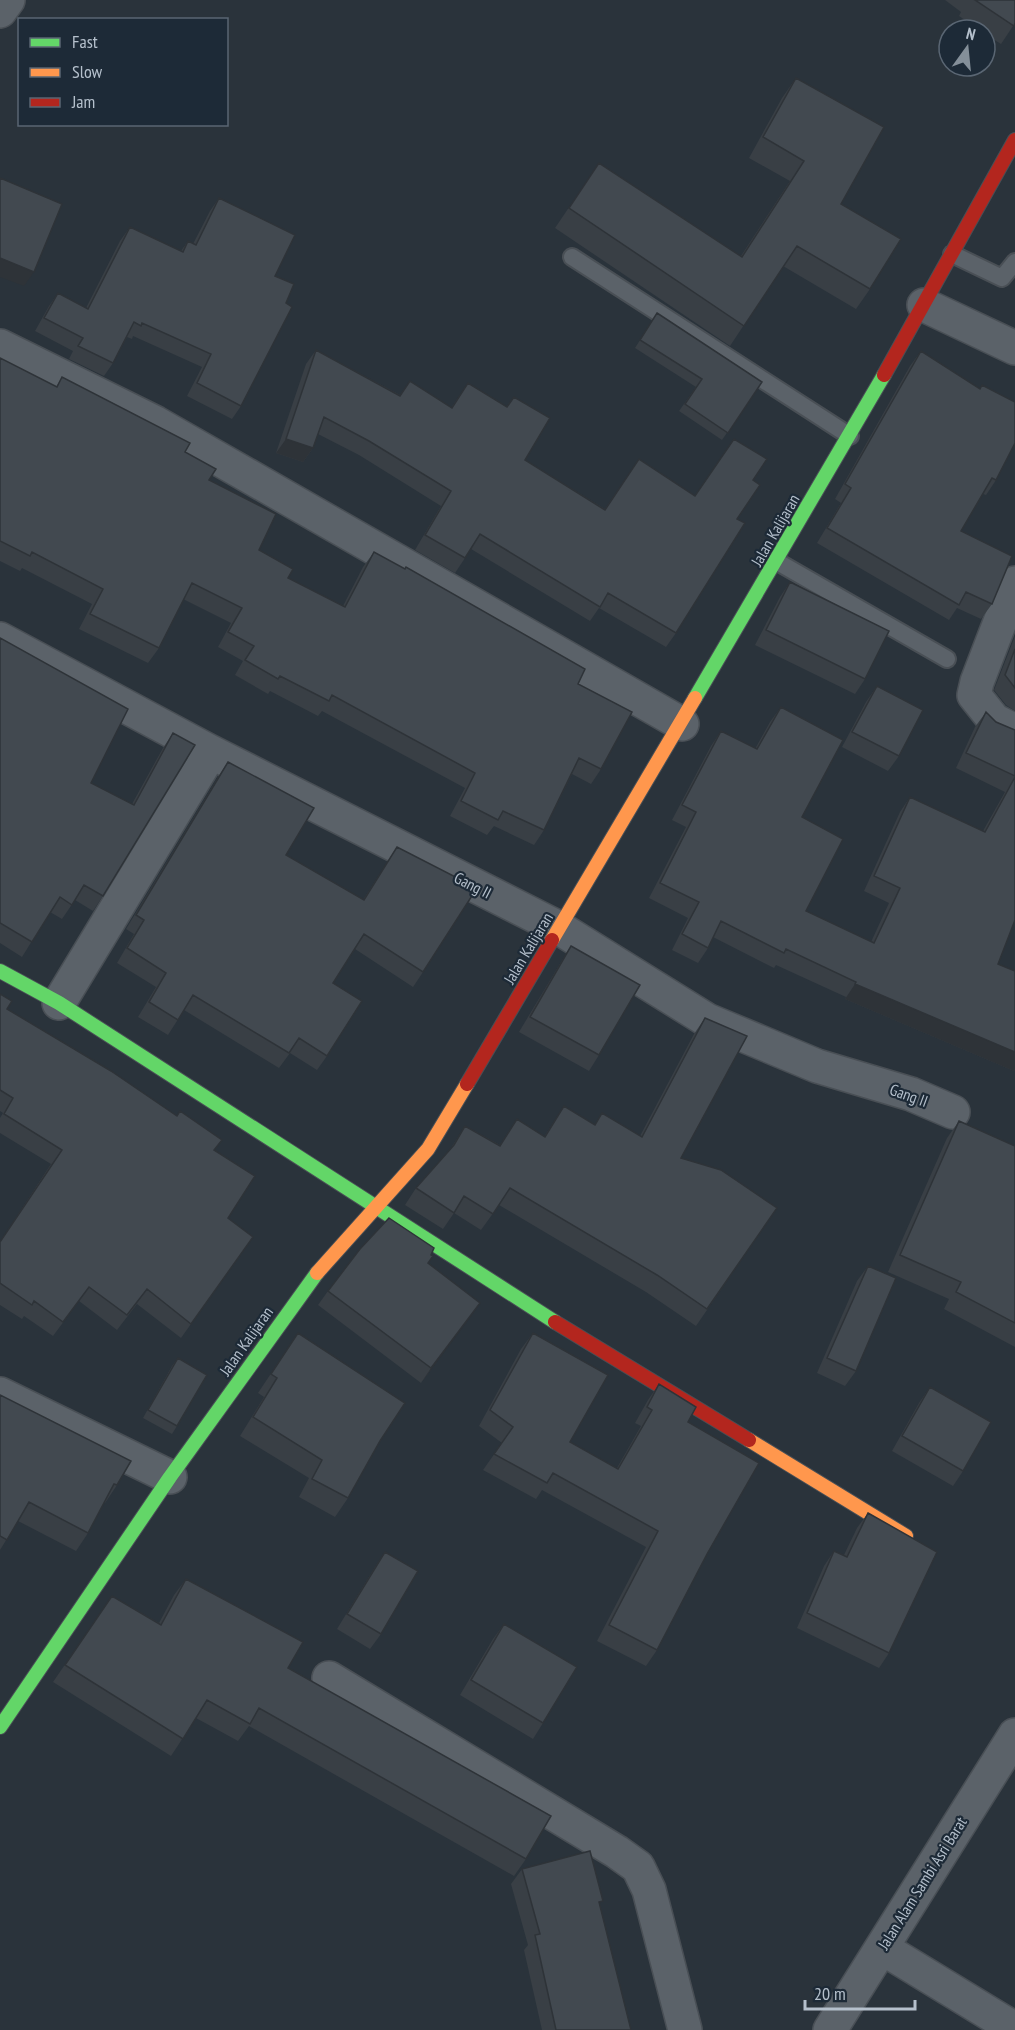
<svg xmlns="http://www.w3.org/2000/svg" width="1015" height="2030" font-family="'PT Sans Narrow',sans-serif">
  <rect width="100%" height="100%" fill="#2a333b"/>
  <g fill="none" stroke-linecap="round" stroke-linejoin="round">
    <!-- lane casing -->
    <g stroke="#494f55" stroke-width="20">
      <path id="lane" d="M952,254l50,24 13,-16
        M572,257l278,179
        M776,561l171,98"/>
    </g>
    <!-- street casing -->
    <g stroke="#494f55" stroke-width="36">
      <path id="street" d="M0,11l8,-11
        M924,305l91,43
        M0,346l156,77 526,301
        M1015,583l-38,99 -3,13 20,25 21,11
        M0,639l211,113 348,176 148,92 110,46 94,28 42,18
        M59,1003l152,-251
        M0,1394l170,83
        M329,1678l288,174 21,15 11,23 36,140
        M882,1948l133,81
        M830,2030l185,-295"/>
    </g>
    <!-- fast casing -->
    <g stroke="#494f55" stroke-width="16">
      <path id="fast" d="M695,698l189,-323
        M0,971l59,32 496,319
        M0,1727l170,-250 147,-204"/>
    </g>
    <!-- slow casing -->
    <g stroke="#494f55" stroke-width="16">
      <path id="slow" d="M552,940l143,-242
        M317,1273l111,-124 39,-65
        M749,1440l157,96"/>
    </g>
    <!-- jam casing -->
    <g stroke="#494f55" stroke-width="16">
      <path id="jam" d="M884,375l131,-235
        M467,1084l85,-144
        M555,1322l194,118"/>
    </g>
    <!-- lane -->
    <use href="#lane" stroke="#5b6269" stroke-width="16"/>
    <!-- street -->
    <use href="#street" stroke="#5b6269" stroke-width="33"/>
    <!-- fast -->
    <use href="#fast" stroke="#63d668" stroke-width="14"/>
    <!-- slow -->
    <use href="#slow" stroke="#ff974d" stroke-width="14"/>
    <!-- jam -->
    <use href="#jam" stroke="#b3261e" stroke-width="14"/>
  </g>
  <!-- wall -->
  <path fill="#393f45" d="M945,0h70v23l-14,21 -16,-10v-4h-5l-21,-14 2,-4z
    M796,78l74,211 -14,20 -73,-43 -53,80 -175,-118 44,-65 142,93 49,-75 -41,-23 33,-60z
    M219,198l56,78 -34,130 -9,13 -45,-23 15,-29 -69,-31 -1,3 -5,-2 -14,26 -9,13 -35,-17 4,-8 -38,-20 14,-25 9,-13 28,15 34,-67 10,-14 51,24 7,-10 5,3 17,-33z
    M657,313l105,69 -40,58 -43,-29 17,-24 -61,-39z
    M316,350l84,45 10,-14 41,27 17,-25 38,24 8,-10 11,63 80,49 34,-50 56,37 58,-16 -16,39 -61,114 -10,14 -67,-39 -9,13 -119,-72 -16,24 -40,-23 26,-44 -82,-51 -41,-21 -5,14 -10,14 -27,-9 30,-89z
    M921,351l59,38 2,-4 14,95 -10,15 -3,-1 -22,37 31,73 -11,15 -24,-11 -8,12 -132,-77 24,-40 -6,-4 75,-133z
    M0,358l56,29 6,-10 123,75 24,28 50,70 29,28 55,28 20,-39 11,-15 204,132 23,85 -10,15 -19,-10 -28,56 -10,15 -40,-19 -7,9 -37,-19 15,-28 -143,-77 -4,5 -48,-25 -2,3 -33,-19 8,-14 -25,-14 13,-24 -48,-24 -24,49 -11,15 -69,-34 13,-25 -70,-36 -2,3 -20,-10z
    M790,582l75,97 -10,15 -100,-49 25,-48z
    M1015,636v75l-9,-6 -12,-15z
    M0,638l91,145 41,21 31,-56 10,-15 -70,163 -10,15 -18,-11 -13,19 -12,-7 -28,45 -22,-14z
    M877,686l22,70 -11,15 -46,-24 24,-45z
    M781,707l21,110 4,94 65,31 18,-39 -25,-12 36,-79 10,-15 73,34 22,-39 -49,-24 19,-41 11,-15 10,10 19,8v190l-17,44 17,7v98l-1,2 -169,-72 1,-2 -70,-32 -2,3 -61,-31 -5,11 -10,15 -26,-13 16,-32 -39,-20 37,-71 -14,-7 39,-74 10,-15 34,18 15,-27z
    M228,762l58,93 77,45 34,-53 26,125 -10,15 -58,-38 -22,34 -6,73 -10,14 -27,-17 -11,15 -95,-58 -16,25 -30,-18 18,-30 -39,-24 17,-29 -8,-5 92,-152z
    M571,946l28,109 -10,16 -70,-39 42,-70z
    M0,994l7,15 207,141 14,68 25,19 -72,101 -44,-34 -20,26 -38,-29 -26,35 -29,-20 -2,3 -22,-14v-63l51,-78 -51,-31v-15l3,-5 -3,-2z
    M705,1018l-24,140 96,50 -81,118 -50,-34 -147,-87 -18,25 -27,-17 -11,16 -38,-24 11,-17 33,-37 16,-25 35,19 17,-26 27,18 20,-31 31,19 7,-12 38,23 54,-102z
    M959,1121l56,25v201l-71,-38 5,-10 -61,-27 59,-134z
    M431,1255l-3,8 52,40 -59,80 -103,-78 10,-14z
    M868,1266l-12,105 -11,15 -28,-13 40,-92z
    M298,1333l82,108 -32,57 -13,19 -36,-20 10,-19 -69,-42 24,-39 -6,-4z
    M533,1333l37,109 47,26 24,-42 -6,-3 13,-23 11,-16 29,38 19,132 -50,96 -11,16 -49,-25 49,-94 -104,-57 -6,9 -53,-29 19,-27 -23,-17 42,-77z
    M178,1358l-1,68 -5,8 -29,-16 29,-52z
    M930,1387l33,84 -10,15 -61,-35 27,-48z
    M0,1395l117,90 -12,18h-1l-16,30 -12,18 -58,-30 -18,29z
    M868,1513l21,140 -10,15 -82,-40 27,-62 10,-15 10,4 13,-27z
    M385,1552l-4,82 -11,15 -33,-20 38,-62z
    M186,1579l102,89 238,191 -12,17 -265,-150 -11,15 -42,-23 -25,38 -118,-74 59,-86 47,27 15,-28z
    M504,1624l39,99 -10,16 -73,-44 33,-56z
    M522,1869l78,37 31,124h-89l-18,-80 4,-5 -17,-61z"/>
  <!-- shaded-wall -->
  <path fill="#2e3338" d="M0,258l34,14 -10,14 -24,-9z
    M286,439l27,9 -10,14 -27,-9z
    M855,984l160,68v17l-1,2 -169,-72z
    M480,1303l-10,15 -49,65 10,-15z"/>
  <!-- building -->
  <path fill="#424950" stroke="#2e3338" stroke-width="1.5" d="M975,0h40v23l-1,3z
    M796,78l88,49 -43,77 60,35 -31,50 -73,-43 -53,80 -175,-118 30,-45 143,94 62,-96 -41,-24z
    M0,178l62,26 -28,68 -34,-14z
    M219,198l76,37 -20,41 19,8 -8,19 6,4 -51,99 -44,-23 14,-29 -69,-31 -1,3 -7,-4 -21,41 -35,-17 5,-8 -39,-20 14,-25 30,16 42,-82 53,25 5,-11 8,4z
    M657,313l105,69 -34,51 -43,-29 17,-25 -62,-39z
    M316,350l84,46 10,-15 42,27 16,-25 39,24 7,-10 36,21 -25,42 80,50 34,-51 56,37 39,-57 33,20 -14,21 7,5 -23,34 8,4 -69,110 -68,-40 -8,14 -120,-73 -15,24 -40,-23 26,-44 -82,-50 -45,-24 -11,31 -27,-9z
    M921,351l59,38 2,-4 33,17v41l-19,37 -4,-2 -31,53 51,25 -20,48 -26,-12 -7,13 -132,-77 24,-40 -6,-4z
    M0,358l57,29 5,-10 128,66 -5,9 31,17 -7,11 67,34 -17,36 34,19 -5,9 57,29 29,-55 31,17 1,-2 179,102 -7,15 54,28 -31,57 -22,-11 -35,72 -41,-19 -5,9 -37,-19 14,-28 -143,-78 -3,6 -49,-25 -2,3 -33,-19 9,-14 -26,-14 14,-24 -50,-25 -33,65 -69,-34 13,-25 -71,-37 -2,4 -30,-15z
    M790,582l99,49 -24,48 -99,-49z
    M0,638l128,71 -37,74 43,22 39,-72 22,12 -92,151 -19,-11 -12,20 -12,-8 -28,45 -32,-19z
    M1015,649v39l-10,-13z
    M877,686l46,24 -24,46 -47,-24z
    M781,707l62,33 -41,77 41,22 -37,72 68,32 26,-55 -26,-12 36,-79 75,35 30,-55v143l-17,44 17,7v81l-160,-68 1,-2 -70,-33 -2,4 -63,-32 -13,27 -26,-14 17,-32 -39,-19 36,-71 -14,-7 39,-74 36,18z
    M986,712l10,10 19,8v46l-49,-23z
    M228,762l86,46 -28,47 78,45 33,-53 80,41 -54,84 -59,-38 -31,49 29,18 -35,55 -28,-18 -10,15 -96,-58 -15,25 -29,-18 17,-29 -39,-25 17,-28 -8,-5z
    M571,946l69,39 -41,70 -69,-38z
    M0,994l12,7 -5,8 104,62 66,45 3,-5 42,29 -8,10 41,26 -27,42 25,19 -62,87 -44,-35 -20,26 -38,-28 -26,35 -29,-21 -2,4 -32,-22v-41l62,-92 -58,-36 9,-16 -13,-8z
    M705,1018l42,18 -66,122 40,12 56,38 -70,101 -50,-34 -147,-87 -17,26 -29,-18 -10,17 -38,-25 38,-43 11,-19 35,20 17,-27 28,18 19,-31 31,19 7,-12 40,24z
    M959,1121l56,25v177l-59,-31 5,-10 -61,-27z
    M389,1218l45,30 -3,7 2,1 -5,7 52,40 -49,65 -103,-77 32,-42z
    M868,1266l28,12 -40,93 -29,-13z
    M298,1333l107,70 -25,38 -32,57 -36,-19 10,-19 -69,-43 24,-39 -6,-4z
    M533,1333l75,42 -38,67 48,27 34,-59 -5,-3 12,-23 37,23 -8,15 71,41 -52,91 -50,96 -48,-25 49,-94 -105,-58 -6,10 -53,-29 19,-27 -23,-17z
    M178,1358l29,17 -30,51 -29,-16z
    M930,1387l61,35 -28,49 -61,-35z
    M0,1395l131,66 -14,24 -3,-1 -26,49 -59,-31 -22,38 -7,-4z
    M868,1513l69,39 -48,101 -82,-40 27,-62 13,6z
    M385,1552l33,19 -37,63 -34,-20z
    M186,1579l117,63 -15,26 263,148 -25,43 -267,-151 -9,16 -43,-24 -24,39 -118,-74 47,-69 49,29z
    M504,1624l73,43 -34,56 -72,-43z
    M590,1851l13,50 -4,1 32,128h-75l-21,-95 5,-1 -18,-65z"/>
  <g text-anchor="middle" dominant-baseline="central" stroke-width="4.5" stroke-linejoin="round" paint-order="stroke">
    <!-- street labels -->
    <g font-size="16" fill="#b5c0cc" stroke="#1d2a37">
      <text transform="translate(775 530) rotate(-60)">Jalan Kalijaran</text>
      <text transform="translate(473 885) rotate(27)">Gang II</text>
      <text transform="translate(528 948) rotate(-59)">Jalan Kalijaran</text>
      <text transform="translate(909 1095) rotate(20)">Gang II</text>
      <text transform="translate(246 1341) rotate(-55)">Jalan Kalijaran</text>
      <text transform="translate(922 1883) rotate(-58)">Jalan Alam Sambi Asri Barat</text>
    </g>
  </g>
  <!-- legend -->
  <rect x="18" y="18" width="210" height="108" fill="#1d2a37" stroke="#5a6673" stroke-width="1.5"/>
  <rect x="30" y="38" width="30" height="9" fill="#63d668" stroke="#5a6673" stroke-width="1.5"/>
  <text x="72" y="48" font-size="18" fill="#b5c0cc">Fast</text>
  <rect x="30" y="68" width="30" height="9" fill="#ff974d" stroke="#5a6673" stroke-width="1.5"/>
  <text x="72" y="78" font-size="18" fill="#b5c0cc">Slow</text>
  <rect x="30" y="98" width="30" height="9" fill="#b3261e" stroke="#5a6673" stroke-width="1.5"/>
  <text x="72" y="108" font-size="18" fill="#b5c0cc">Jam</text>
  <!-- north arrow -->
  <g transform="translate(967 48) rotate(15)"><circle r="28" fill="#1d2a37" stroke="#5a6673" stroke-width="1.5"/>
  <path d="M0-4.5L10 22L0 15L-10 22Z" fill="#848f99"/>
  <text y="-9" font-size="16" font-weight="bold" text-anchor="middle" fill="#b5c0cc">N</text>
  </g>
  <!-- scale -->
  <path d="M805 2000v9h110v-9" fill="none" stroke="#b5c0cc" stroke-width="3"/>
  <text x="814" y="2000" font-size="18" fill="#b5c0cc" stroke="#1d2a37" stroke-width="4.5" paint-order="stroke">20 m</text>
</svg>
